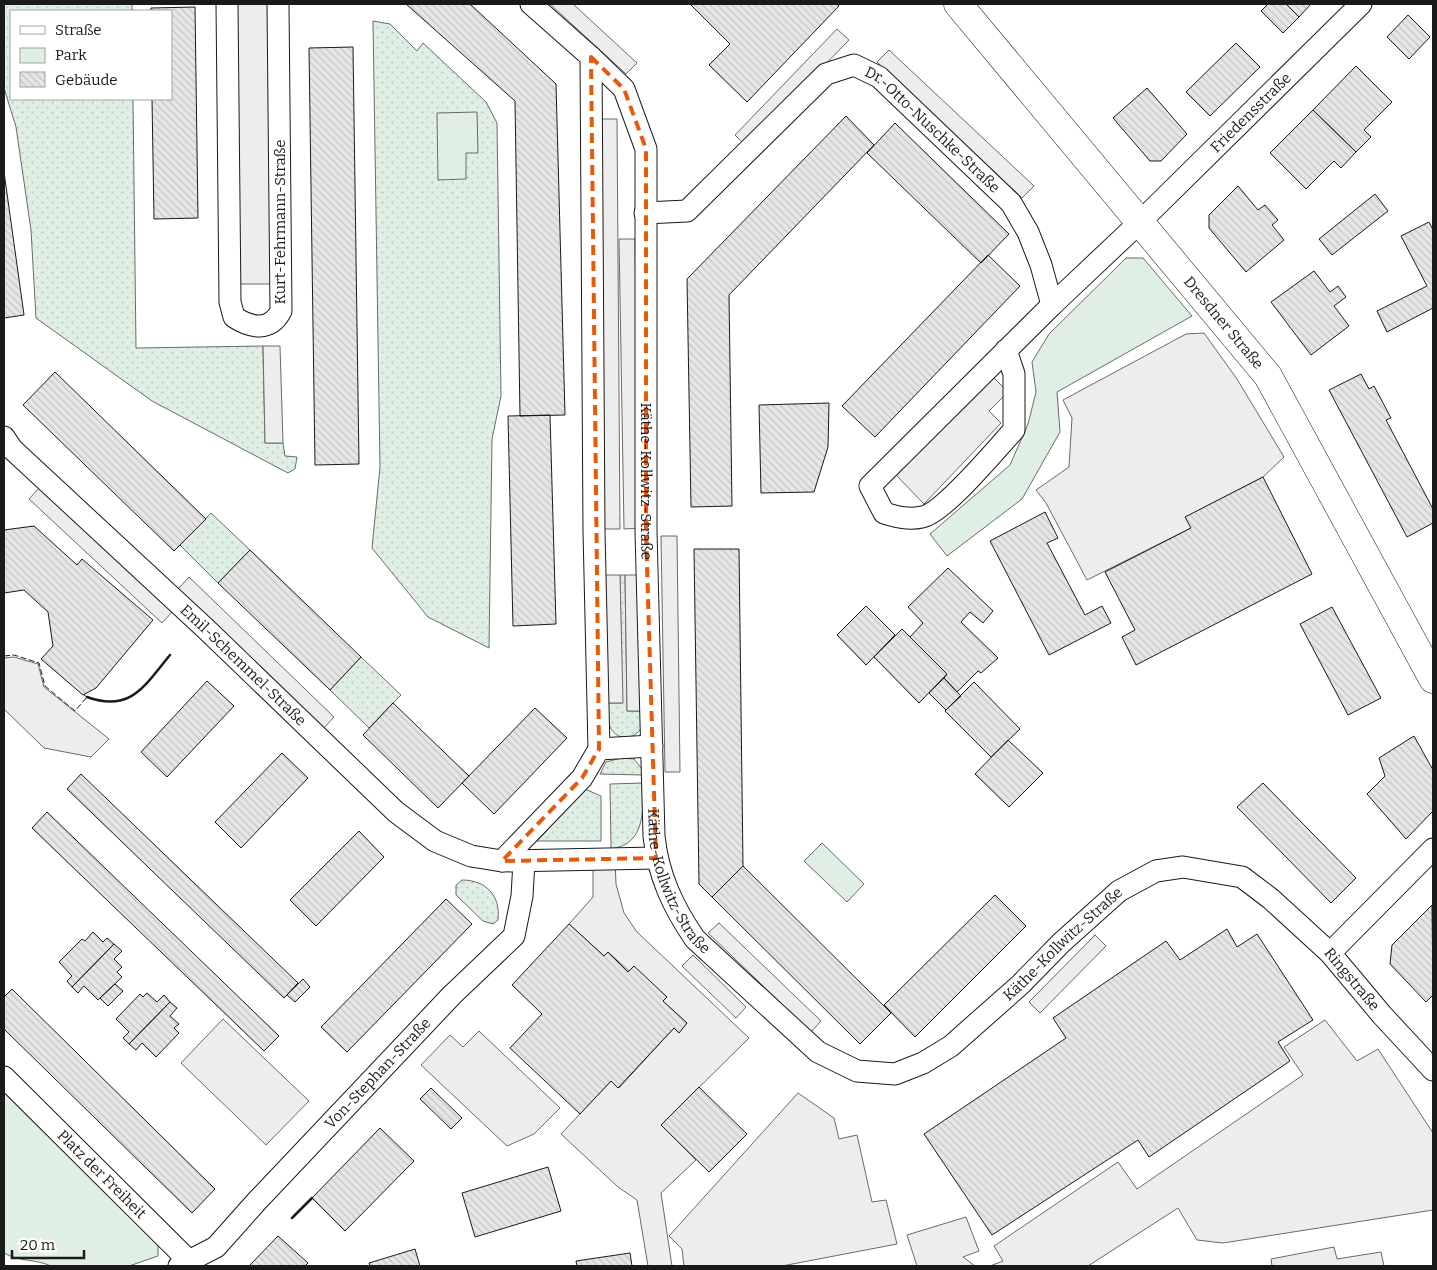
<svg xmlns="http://www.w3.org/2000/svg" width="1437" height="1270" font-family="Bitter,serif">
  <defs>
    <pattern id="grass-dots" width="8" height="8" patternUnits="userSpaceOnUse" patternTransform="scale(1.25)"><rect width="8" height="8" fill="#e0efe3"/><path d="M2 2h.1M6 6h.1" fill="none" stroke="#c0ccc2" stroke-width="1.8" stroke-linecap="round"/></pattern>
    <pattern id="building-back-hatch" width="6" height="6" patternUnits="userSpaceOnUse" patternTransform="scale(1.25)"><rect width="6" height="6" fill="#e6e6e6"/><path d="M-1 5l2 2M0 0l6 6M5-1l2 2" fill="none" stroke="#c5c5c5"/></pattern>
  </defs>
  <rect width="100%" height="100%" fill="#fff"/>
  <!-- grass -->
  <path fill="url(#grass-dots)" stroke="#6a6a6a" d="M4,4h128v7h-121v88h122l3,249 127,-2 2,97h18l2,13 12,1 -2,12 -7,4 -136,-72 -116,-83 -5,-88 -15,-103 -12,-39z
    M373,21l17,3 27,27 6,-8 63,59 11,21 4,273 -9,43 -3,209 -61,-31 -56,-69 8,-81z
    M211,513l39,37 -32,33 -38,-38z
    M620,575h5l2,136h15v16c-8,13 -24,15 -32,0 -3,-7 -2,-17 -3,-24h15z
    M361,657l40,38 -32,33 -39,-38z
    M621,758l13,1 8,10v6l-42,-1 6,-12z
    M643,783c0,27 3,61 -32,66l-1,-65z
    M585,789l16,7v45h-64z
    M462,880c24,0 39,16 36,40l-5,4 -10,-3 -27,-26v-10z"/>
  <!-- park -->
  <path fill="#e0efe3" stroke="#6a6a6a" d="M477,112l1,41h-12v26l-28,1 -1,-67z
    M1126,258h17l49,58 -135,76 3,40 -38,67 -75,57 -17,-22 80,-69 18,-41 8,-32 -4,-30 17,-28z
    M822,843l42,41 -17,18 -43,-41z
    M4,1092l154,150v14l-29,10h-78c-15,-7 -32,-4 -47,-13z"/>
  <!-- parking -->
  <path fill="#ededed" stroke="#6a6a6a" d="M235,4h43v280h-40z
    M550,4h23l64,59 -11,11z
    M837,29l12,11 -103,106 -11,-11z
    M889,50l145,136 -12,12 -145,-136z
    M600,119h17l3,410h-17z
    M619,239h16l5,289 -16,1z
    M1204,333l33,46 47,78 -21,20 -77,40 5,11 -104,52 -41,-77 -10,-13 33,-23 3,-49 -9,-18 123,-66z
    M263,346h17l3,97h-18z
    M992,376l16,16 -19,19 12,12 -77,81 -29,-30z
    M40,487l133,124 -11,12 -133,-124z
    M661,536h16l3,236h-15z
    M605,575h15l3,128h-16z
    M625,575h15l2,136h-15z
    M189,577l145,140 -11,12 -145,-140z
    M14,657l24,7 6,23 65,52 -18,18 -47,-9 -40,-39v-51z
    M593,860h22l1,24 8,29 13,19 112,106 -88,87 35,35 -35,33 11,73h-24l-11,-66 -19,-13 -57,-53 50,-53 8,7 55,-60 5,4 8,-9 -79,-71 -4,4 -35,-32 24,-27z
    M719,923l102,98 -10,11 -103,-99z
    M1095,935l11,11 -66,67 -11,-11z
    M693,955l53,52 -10,11 -54,-52z
    M223,1019l86,82 -43,44 -85,-82z
    M1325,1020l32,41 21,-12 55,84v77l-210,33 -26,-3 -19,-32 -90,58h-98l13,-5 -9,-15 124,-84 19,27 166,-114 -19,-28z
    M479,1031l81,77 -26,26 -27,12 -86,-81 29,-30 13,12z
    M798,1093l36,25 5,21 18,-4 15,67 14,-2 11,44 -115,22h-98l-2,-17 -13,-13z
    M966,1217l13,34 -16,6 12,9h-58l-10,-31z
    M1334,1247l3,12 44,-7 3,14h-112l-1,-7z"/>
  <!-- building -->
  <path fill="url(#building-back-hatch)" stroke="#1a1a1a" d="M406,4h64l86,80 9,331 -45,1 -5,-315z
    M690,4h146l3,2 -92,96 -38,-37 21,-21z
    M1268,4h18l13,13 -16,16 -22,-22z
    M1286,4h25l-12,13z
    M195,7l3,211 -44,1 -2,-120h19v-88h-20v-3z
    M1408,15l22,22 -21,22 -22,-22z
    M1236,43l24,24 -50,49 -24,-24z
    M353,47l6,417 -44,1 -6,-417z
    M1356,66l36,36 -28,28 7,7 -15,15 -43,-42z
    M1147,88l40,46 -26,27h-11l-37,-43z
    M1313,110l43,42 -15,16 -7,-7 -28,28 -36,-36z
    M846,116l28,29 -145,150 3,211 -41,1 -4,-228z
    M895,123l114,111 -28,29 -114,-110z
    M4,172l20,143 -20,3z
    M1238,186l20,24 7,-5 13,15 -6,5 12,15 -38,32 -37,-44v-13z
    M1375,194l13,17 -56,44 -13,-16z
    M1429,222l4,8v78l-46,24 -10,-21 50,-25 -26,-50z
    M988,255l32,31 -145,151 -33,-31z
    M1314,271l16,21 8,-6 8,11 -12,9 15,20 -38,29 -40,-53z
    M55,372l151,147 -32,32 -151,-146z
    M1361,374l8,15 5,-3 17,32 -5,2 47,89v14l-26,14 -78,-147z
    M829,403l-1,44 -14,45 -53,1 -2,-88z
    M550,415l6,209 -43,2 -5,-210z
    M1263,477l49,97 -176,91 -14,-28 13,-7 -30,-58 86,-44 -6,-11z
    M1045,512l13,26 -11,5 38,72 17,-9 9,17 -62,32 -59,-114z
    M34,526l43,39 5,-6 71,61 -57,68 -13,7 -42,-36 12,-13 -5,-34 -24,-22 -20,3v-63z
    M694,549h45l4,317 -31,31 -13,-13z
    M250,550l111,107 -31,33 -112,-107z
    M948,568l45,43 -10,12 -13,-11 -9,10 37,36 -17,15 -3,-2 -21,21 -13,-14 3,-4 -37,-37 13,-14 -15,-16z
    M866,606l29,29 -29,30 -29,-30z
    M1332,607l49,91 -33,17 -48,-91z
    M902,629l45,45 -28,29 -45,-46z
    M944,678l17,18 -15,14 -17,-17z
    M207,681l27,25 -67,71 -26,-25z
    M974,682l46,47 -29,28 -46,-46z
    M393,703l76,73 -31,32 -75,-73z
    M535,708l32,30 -73,76 -32,-31z
    M1414,736l19,34v41l-27,28 -39,-45 18,-18 -6,-18z
    M1008,740l35,33 -34,34 -34,-33z
    M282,753l26,25 -67,70 -26,-26z
    M81,774l217,209 -14,15 -217,-209z
    M1263,783l93,95 -25,25 -94,-96z
    M47,812l232,224 -15,15 -232,-223z
    M359,831l25,26 -68,69 -26,-26z
    M743,866l148,147 -31,31 -148,-147z
    M995,895l31,31 -111,111 -31,-32z
    M446,899l26,25 -125,128 -26,-25z
    M1432,905l1,90 -7,7 -36,-38 2,-19z
    M569,924l35,32 4,-4 20,20 6,-6 33,31 -4,4 24,22 -8,10 -5,-5 -56,60 -7,-7 -31,33 -70,-66 32,-34 -30,-29z
    M1227,929l10,18 20,-13 56,86 -35,22 12,19 -141,96 -11,-17 -146,95 -68,-101 142,-96 -13,-20 113,-77 14,19z
    M93,932l10,10 4,-4 7,6 -42,43 -5,-6 5,-5 -13,-14 23,-23 3,2z
    M114,944l8,7 -8,8 8,8 -5,5 5,5 -24,23 -14,-14 -6,7 -6,-6z
    M303,979l7,8 -15,15 -8,-7z
    M115,984l8,7 -15,15 -8,-8z
    M12,989l203,200 -23,24 -188,-184v-32z
    M147,993l10,9 7,-7 6,7 -41,42 -6,-6 6,-6 -13,-13 24,-25 3,3z
    M170,1002l7,6 -7,8 9,8 -5,4 5,5 -23,24 -14,-14 -6,7 -7,-6z
    M699,1087l48,47 -38,38 -48,-47z
    M431,1088l31,30 -11,11 -31,-30z
    M380,1128l34,33 -69,70 -33,-33z
    M548,1167l13,44 -86,26 -13,-44z
    M278,1236l30,27 -3,3h-56z
    M415,1249l5,17h-50l-1,-3z
    M630,1253l2,13h-55l-1,-5z"/>
  <g fill="none" stroke-linecap="round" stroke-linejoin="round">
    <!-- minor casing -->
    <g stroke="#1a1a1a" stroke-width="23">
      <g id="minor">
        <path d="M227,4l3,298 4,15c17,11 36,15 47,-6l-3,-307"/>
        <path id="s1" d="M531,4l60,53 33,32 22,60v383l8,304c4,39 19,71 41,103l123,113 39,19 38,3 28,-11 28,-17 70,-62 40,-41 58,-52 37,-20 27,-4 59,10 29,22 59,54 52,62 51,55"/>
        <path d="M591,57l3,474 5,218"/>
        <path id="s2" d="M645,213l42,-2 139,-137 28,-9 25,12 132,126 17,29 13,33 11,40 89,-84 220,-217"/>
        <path d="M1006,350l8,24v56c-17,18 -70,83 -92,87 -13,3 -25,0 -38,-4l-14,-27 182,-181"/>
        <path id="s3" d="M4,437l8,12 194,180 190,183 39,29 36,15 31,5 154,-3"/>
        <path d="M502,861l80,-83 17,-29 53,-3"/>
        <path d="M1330,953l103,-104"/>
        <path id="s4" d="M4,1077l186,185"/>
        <path id="s5" d="M179,1266l37,-19 41,-46 195,-206 62,-59 8,-40 2,-34"/>
      </g>
    </g>
    <!-- tertiary casing -->
    <g stroke="#1a1a1a" stroke-width="29">
      <g id="tertiary">
        <path id="s6" d="M958,4l310,372 165,303"/>
      </g>
    </g>
    <!-- minor -->
    <use href="#minor" stroke="#fff" stroke-width="21"/>
    <!-- tertiary -->
    <use href="#tertiary" stroke="#fff" stroke-width="28"/>
    <!-- fence -->
    <path stroke="#1a1a1a" stroke-width="1" stroke-dasharray="6 2.5" stroke-linecap="butt" d="M4,656l10,-1 25,8 6,23 30,25 12,-14 -3,-2"/>
    <!-- wall -->
    <path stroke="#1a1a1a" stroke-width="2.5" d="M87,697c44,16 58,-12 83,-42
      M292,1218l20,-20"/>
  </g>
  <!-- marked area -->
  <path fill="none" stroke="#e8590c" stroke-width="4" stroke-dasharray="10 6" stroke-linejoin="round" d="M591,57l33,32 22,60v383l10,326 -154,3 80,-83 17,-29z"/>
  <g text-anchor="middle" dominant-baseline="central" stroke-width="4" stroke-linejoin="round" paint-order="stroke">
    <!-- street labels -->
    <g font-size="15" fill="#1a1a1a" stroke="#fff">
      <text stroke="none"><textPath href="#s2" startOffset="864">Friedensstraße</textPath></text>
      <text stroke="none"><textPath href="#s2" startOffset="369">Dr.-Otto-Nuschke-Straße</textPath></text>
      <text transform="translate(280 222) rotate(-90)">Kurt-Fehrmann-Straße</text>
      <text stroke="none"><textPath href="#s6" startOffset="415">Dresdner Straße</textPath></text>
      <text stroke="none"><textPath href="#s1" startOffset="522">Käthe-Kollwitz-Straße</textPath></text>
      <text stroke="none"><textPath href="#s3" startOffset="331">Emil-Schemmel-Straße</textPath></text>
      <text stroke="none"><textPath href="#s1" startOffset="928">Käthe-Kollwitz-Straße</textPath></text>
      <text stroke="none"><textPath href="#s1" startOffset="1452">Käthe-Kollwitz-Straße</textPath></text>
      <text stroke="none"><textPath href="#s1" startOffset="1809">Ringstraße</textPath></text>
      <text stroke="none"><textPath href="#s5" startOffset="279">Von-Stephan-Straße</textPath></text>
      <text stroke="none"><textPath href="#s4" startOffset="138">Platz der Freiheit</textPath></text>
    </g>
  </g>
  <!-- border -->
  <rect width="1437" height="1270" fill="none" stroke="#1a1a1a" stroke-width="10"/>
  <!-- legend -->
  <rect x="10" y="10" width="162" height="90" fill="#ffffff" stroke="#a3a3a3"/>
  <rect x="20" y="26" width="25" height="8" fill="#ffffff" stroke="#a3a3a3"/>
  <text x="55" y="35" font-size="15" fill="#1a1a1a">Straße</text>
  <rect x="20" y="48" width="25" height="15" fill="#e0efe3" stroke="#a3a3a3"/>
  <text x="55" y="60" font-size="15" fill="#1a1a1a">Park</text>
  <rect x="20" y="72" width="25" height="15" fill="url(#building-back-hatch)" stroke="#a3a3a3"/>
  <text x="55" y="85" font-size="15" fill="#1a1a1a">Gebäude</text>
  <!-- scale -->
  <path d="M12 1250v8h72v-8" fill="none" stroke="#1a1a1a" stroke-width="2.5"/>
  <text x="20" y="1250" font-size="15" fill="#1a1a1a" stroke="#ffffff" stroke-width="4" paint-order="stroke">20 m</text>
</svg>
